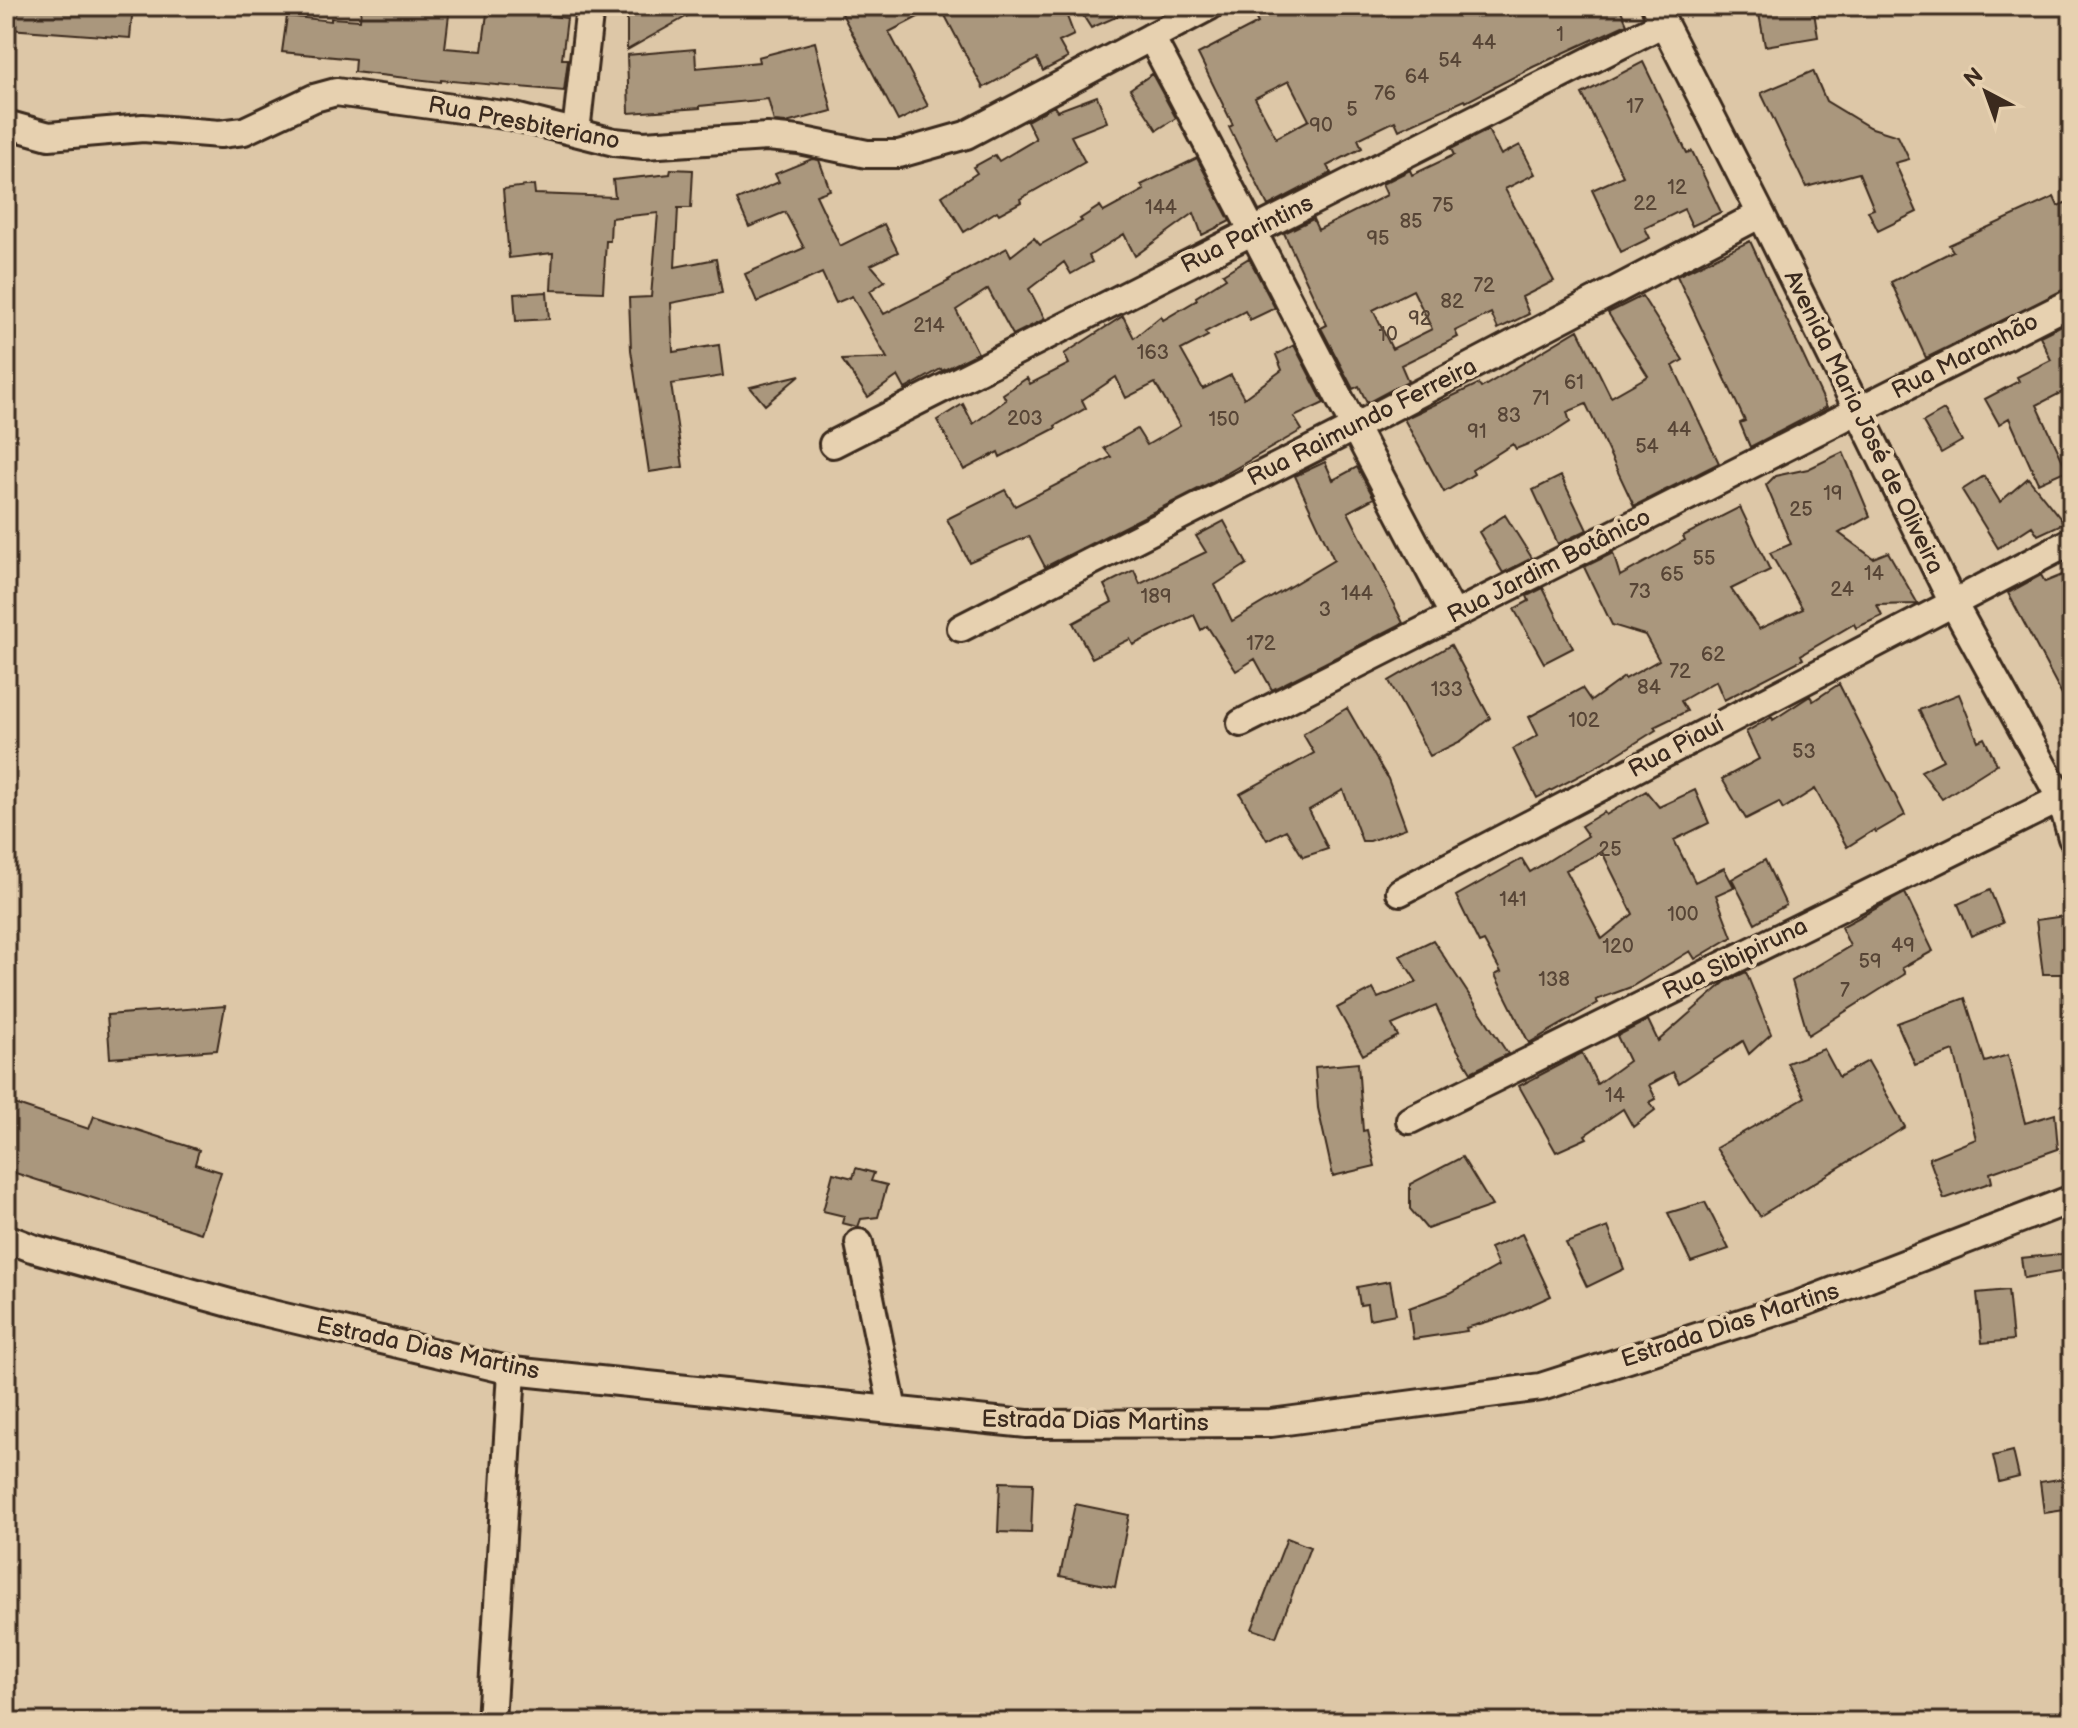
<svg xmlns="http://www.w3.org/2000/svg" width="2078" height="1728" font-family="'Balsamiq Sans',sans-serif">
  <rect width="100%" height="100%" fill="#ddc7a7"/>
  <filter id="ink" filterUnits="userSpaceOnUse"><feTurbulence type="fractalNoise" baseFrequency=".0125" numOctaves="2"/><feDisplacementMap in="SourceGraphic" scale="16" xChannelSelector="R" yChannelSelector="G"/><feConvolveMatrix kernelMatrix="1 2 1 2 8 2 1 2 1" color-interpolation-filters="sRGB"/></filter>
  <g filter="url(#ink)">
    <!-- building -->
    <path fill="#aa977d" stroke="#3b2a1e" stroke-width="2" fill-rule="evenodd" d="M10,6h123l-3,32 -121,-9z
      M361,6h89l-5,42 37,3 6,-45h56l-1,9 24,3 -5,41h6l-4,32 -123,-11v2l-87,-10 1,-13 -73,-7 5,-36 44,5v-3l29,2z
      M627,6h78l-78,44z
      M838,6h101l-50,26 39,74 -30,15z
      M940,6h123l11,29 -15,7 9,16 -25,13 -6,-12 -54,29z
      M1077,6h64l-50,22z
      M1249,6h370l8,18 -94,43 -67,35 -1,-2 -66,30 -4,-9 -37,18 4,9 -35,18 4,7 -63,33 -39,-79 4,-2 -35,-71 60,-31zM1289,81l20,39 -33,18 -21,-40z
      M1804,6h9l5,31 -53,9 -6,-32z
      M815,42l17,69 -46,12 -12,-1 -6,-23 -68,7v2l-71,5 -2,-58 68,-6 1,19 63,-6 -1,-5z
      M1643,62l44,91 5,-2 29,61 -29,14 -8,-17 -39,19 5,10 -29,14 -29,-62 31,-14 -41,-82z
      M1813,71l13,30 43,26 29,9 11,23 -14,4 22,49 -39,19 -10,-20 6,-2 -15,-36 -53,14 -45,-94z
      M1152,74l24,44 -19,12 -27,-41z
      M1097,96l10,26 -36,14 14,26 -65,37 1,3 -22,12 -2,-3 -33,21 -22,-36 35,-23 -4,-6 22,-12 4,6 37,-22 -9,-18 27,-15 3,5z
      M1488,130l13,25 19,-10 15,29 -30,15 49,92 -32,16 7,17 -31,15 -7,-16 -36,18 3,6 -57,28 7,16 -41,22 -8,-17 -6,3 -32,-61 6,-3 -43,-92 29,-14 5,11 69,-35 -5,-11 28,-14 2,5 42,-20 -3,-6zM1413,290l19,39 -40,20 -19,-39z
      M1197,158l33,63 -28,14 -8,-22 -59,43 -11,-22 -35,22 3,6 -21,12 -7,-12 -35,27 16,30 -32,16 -25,-46 -32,21 22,43 -36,18 -1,-2 -36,20 -7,-13 -30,21 -26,-37 45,-2 -35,-62 -16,7 -14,-30 -65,29 -12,-28 59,-26 -19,-36 -36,15 -12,-27 42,-18 -4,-8 37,-15 7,1 11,30 -14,5 24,51 44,-22 14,28 -27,13 14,16 -15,10 14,23 65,-33 -1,-1 59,-32 4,8 23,-18 6,7 42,-24 -2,-2 20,-13 4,6 40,-22 -3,-5z
      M671,169l22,1 -2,38h-13l-3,59 41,-8 6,34 -51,10 2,49 46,-7 4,31 -52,8 12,83 -34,5 -18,-122 -2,-52 22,-1 7,-84 -47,5 -1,23h-4l-3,51 -52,-2 2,-37 -44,5 -6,-69 31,-4 1,9 80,3 -2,-17 57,-6z
      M2054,197l4,9 14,-6v86l-146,72 -35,-76 62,-31 -4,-6z
      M1750,241l77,166 -77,40 -10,-24 5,-2 -68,-145z
      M1249,258l26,50 -25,12 -5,-9 -40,21 3,4 -27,14 22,39 28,-14 13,23 38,-28 -6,-15 18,-10 30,58 -30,14 8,13 -92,53 -165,84 -16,-31 -60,26 -22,-43 58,-29 10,16 96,-49 -7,-9 33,-19 10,16 33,-19 -25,-43 -29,15 -10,-21 -34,23 4,8 -31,18 1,2 -56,29 -2,-5 -34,18 -27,-50 26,-16 10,20 33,-24 -3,-6 24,-16 3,6 39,-20 -5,-10 59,-38 11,22 27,-22 2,4 34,-20 -1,-3 30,-19 -3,-4z
      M547,292l2,27 -33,2 -2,-27z
      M1642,296l41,64 -10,6 46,97 -85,43 -48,-102 -19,8 3,10 -20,13 -34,14 -3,-5 -41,26 2,4 -30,18 -40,-73 74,-35 3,4 97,-58 33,67 37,-21 -40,-63z
      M2062,325l10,18v54l-4,-8 -31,16 30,65 -29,13 -29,-65 -10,6 -14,-25 34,-18 -2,-4 34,-17 -11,-24z
      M800,375l-35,30 -15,-18z
      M1944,410l18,31 -21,12 -18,-31z
      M1843,452l27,64 -31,17 34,25 15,-6 30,52 -41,1 5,11 -26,12 -2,-4 -53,31 2,4 -79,41 -8,-19 -35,20 6,10 -33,16 2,3 -54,34 -65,34 -24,-49 25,-14 -9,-18 53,-29 9,13 33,-24 1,2 34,-19 -14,-25 -33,-10 -28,-58 29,-14 7,23 65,-36 -2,-4 57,-29 30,63 -39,19 28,40 44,-20 -33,-56 21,-9 -25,-59 9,-9 33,-7z
      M1325,462l8,18 24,-13 17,31 -26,14 55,111 -131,67 -17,-31 -19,12 -29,-45 -6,4 -7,-15 -61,30 -3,-6 -38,19 -19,-35 39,-21 -8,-17 30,-15 6,14 66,-32 -10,-16 28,-15 23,43 -32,21 17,36 102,-61 -39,-84z
      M1561,476l26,54 -29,14 -25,-54z
      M1984,476l16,26 28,-24 36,45 -26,12 -6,-9 -34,22 -36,-58z
      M1505,515l27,43 -29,15 -24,-41z
      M2072,571v142l-64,-120 33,-18 4,7z
      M1543,588l30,60 -29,15 -30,-54 15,-8 -2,-5z
      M1451,645l39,73 -29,23 -31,15 -41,-75z
      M1839,684l66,131 -29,17 -2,-2 -27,17 -32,-58 -32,20 -4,-7 -33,17 -24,-40 37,-20 -13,-27 26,-15 1,3 37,-24 3,5z
      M1959,694l19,47 6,-3 13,26 -55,35 -21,-28 22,-11 -24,-50z
      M1347,708l41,71 18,49 -36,13h-8l-19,-51 -34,20 19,39 -25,8 -17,-27 -19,10 -27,-46 74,-41 -11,-19z
      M1695,790l14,33 -35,17 21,42 29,-14 10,19 -18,8 16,42 -37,22 -5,-8 -59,36 -35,13 2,3 -69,40 -34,-68 6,-3 -17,-31 -5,2 -23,-47 66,-37 8,13 58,-36 -7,-10 23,-14 2,3 40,-24 13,16zM1602,852l31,62 -31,25 -36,-69z
      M1765,860l21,45 -31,18 -23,-44z
      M1990,890l13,33 -32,13 -13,-32z
      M1905,893l28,58 -31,17 3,6 -97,61 -16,-54 58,-35 -9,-19z
      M2072,915v59h-29l-7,-54z
      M1433,940l75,114 -37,18 -17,-28 -18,-38 -44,19 6,11 -35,19 -26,-47 36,-19 5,9 39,-16 -17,-26z
      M1746,972l25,62 -22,20 -6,-13 -64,42 -6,-11 -24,13 7,14 -6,3 5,8 -22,17 -10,-18 -38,26 2,3 -31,14 -37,-66 63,-33 15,31 32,-23 -12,-25 31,-16 10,21 67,-59z
      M1965,998l20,64 23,-7 17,68 30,-9 3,35 -68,24 2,9 -48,17 -15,-41 47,-19 -22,-88 -39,14 -18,-42z
      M225,1006l-8,44 -107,8 -3,-43z
      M1824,1049l15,28 29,-16 37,66 -145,89 -44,-68 89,-51 -18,-34z
      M1358,1063l5,68 4,-1 8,36 -42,10 -15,-68 -3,-41z
      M14,1104l75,25 5,-13 105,34 -4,14 26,8 -20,61 -195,-63v-41z
      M1462,1157l30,49 -65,23 -17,-20v-25z
      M856,1168l18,5 -3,8 16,4 -9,32 -17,2 -3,8 -16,-4 2,-7 -21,-5 10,-38 20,5z
      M1705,1202l24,47 -38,13 -23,-49z
      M1608,1227l16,42 -37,18 -21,-44z
      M1522,1234l29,62 -44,20 -41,12 1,3 -54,8 -4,-31 41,-15 48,-27 -8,-18z
      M2072,1253v17l-48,8 -3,-20z
      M1390,1281l6,33 -27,5 -2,-15 -7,1 -3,-18z
      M2008,1290l5,50 -31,3 -5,-50z
      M2013,1451l6,26 -20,5 -6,-26z
      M2072,1477v32l-28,4 -4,-31z
      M1000,1482l33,1 -2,50 -33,-1z
      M1075,1504l54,11 -14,72 -55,-11z
      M1287,1538l23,9 -34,90 -24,-8z"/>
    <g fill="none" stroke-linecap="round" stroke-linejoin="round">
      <!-- minor casing -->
      <g stroke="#3b2a1e" stroke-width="32">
        <path id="minor" d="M1655,6l106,208 191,387 109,198 11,39
          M1151,37c102,192 199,385 302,577
          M6,124l43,12 94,-8 77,6 24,-3 70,-33 22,-6 175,24 103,26 30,3 123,-8 32,3 68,14h32l67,-19 244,-129
          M576,132l14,-126
          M833,444l829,-420
          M961,628l392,-200 408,-214
          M1241,723l831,-421
          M1400,892l672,-351
          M1410,1120l662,-327
          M6,1238l26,10 223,62 257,61 515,53 244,-1 270,-36 259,-83 272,-105
          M859,1243l34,167
          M491,1722l21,-351"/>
      </g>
      <!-- minor -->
      <use href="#minor" stroke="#e7d1b0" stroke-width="26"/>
    </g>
  </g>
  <g text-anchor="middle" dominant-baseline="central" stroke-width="8" stroke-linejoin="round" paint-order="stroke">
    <!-- number labels -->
    <g font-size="20" fill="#574536">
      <text x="1560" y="35">1</text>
      <text x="1484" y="43">44</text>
      <text x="1450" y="61">54</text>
      <text x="1417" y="77">64</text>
      <text x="1385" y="94">76</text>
      <text x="1635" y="107">17</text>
      <text x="1352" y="110">5</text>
      <text x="1321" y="126">90</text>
      <text x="1677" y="188">12</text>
      <text x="1645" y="204">22</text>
      <text x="1443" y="206">75</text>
      <text x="1161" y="208">144</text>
      <text x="1411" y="222">85</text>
      <text x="1378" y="239">95</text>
      <text x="1484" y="286">72</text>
      <text x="1452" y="302">82</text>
      <text x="1420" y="319">92</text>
      <text x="929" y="326">214</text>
      <text x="1388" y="335">10</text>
      <text x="1153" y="353">163</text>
      <text x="1574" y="383">61</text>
      <text x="1541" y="399">71</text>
      <text x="1509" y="416">83</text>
      <text x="1025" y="419">203</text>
      <text x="1224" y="420">150</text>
      <text x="1679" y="430">44</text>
      <text x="1477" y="432">91</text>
      <text x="1647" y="447">54</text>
      <text x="1833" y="494">19</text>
      <text x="1801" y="510">25</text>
      <text x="1704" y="559">55</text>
      <text x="1874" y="574">14</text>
      <text x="1672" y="575">65</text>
      <text x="1842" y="590">24</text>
      <text x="1640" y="592">73</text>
      <text x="1357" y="594">144</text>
      <text x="1156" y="597">189</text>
      <text x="1325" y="610">3</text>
      <text x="1261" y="644">172</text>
      <text x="1713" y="655">62</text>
      <text x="1680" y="672">72</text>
      <text x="1649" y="688">84</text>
      <text x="1447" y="690">133</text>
      <text x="1584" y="721">102</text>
      <text x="1804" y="752">53</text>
      <text x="1610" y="850">25</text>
      <text x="1513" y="900">141</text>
      <text x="1683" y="915">100</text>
      <text x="1903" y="946">49</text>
      <text x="1618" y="947">120</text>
      <text x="1870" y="962">59</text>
      <text x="1554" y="980">138</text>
      <text x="1845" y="991">7</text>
      <text x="1615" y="1096">14</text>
    </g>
    <!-- street labels -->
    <g font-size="24" fill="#3b2a1e" stroke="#e7d1b0">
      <text transform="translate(524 123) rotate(11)">Rua Presbiteriano</text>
      <text transform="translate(1247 234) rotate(-27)">Rua Parintins</text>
      <text transform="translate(1965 356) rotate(-27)">Rua Maranhão</text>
      <text transform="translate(1362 422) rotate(-27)">Rua Raimundo Ferreira</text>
      <text transform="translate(1864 422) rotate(64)">Avenida Maria José de Oliveira</text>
      <text transform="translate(1549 566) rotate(-27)">Rua Jardim Botânico</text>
      <text transform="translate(1676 747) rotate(-28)">Rua Piauí</text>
      <text transform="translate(1735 959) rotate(-26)">Rua Sibipiruna</text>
      <text transform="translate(1730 1325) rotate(-18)">Estrada Dias Martins</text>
      <text transform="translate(428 1348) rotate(12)">Estrada Dias Martins</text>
      <text transform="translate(1095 1421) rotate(1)">Estrada Dias Martins</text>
    </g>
  </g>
  <!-- margin -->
  <rect width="2078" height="1728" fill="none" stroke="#e7d1b0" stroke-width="32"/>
  <rect x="16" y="16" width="2046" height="1696" fill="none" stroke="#3b2a1e" stroke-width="3" filter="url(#ink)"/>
  <!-- north arrow -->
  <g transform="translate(1986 92) rotate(319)" stroke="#e7d1b0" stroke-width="6" paint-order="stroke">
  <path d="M0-6L14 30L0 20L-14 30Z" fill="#3b2a1e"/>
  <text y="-12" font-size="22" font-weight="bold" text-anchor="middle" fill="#3b2a1e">N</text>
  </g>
</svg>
